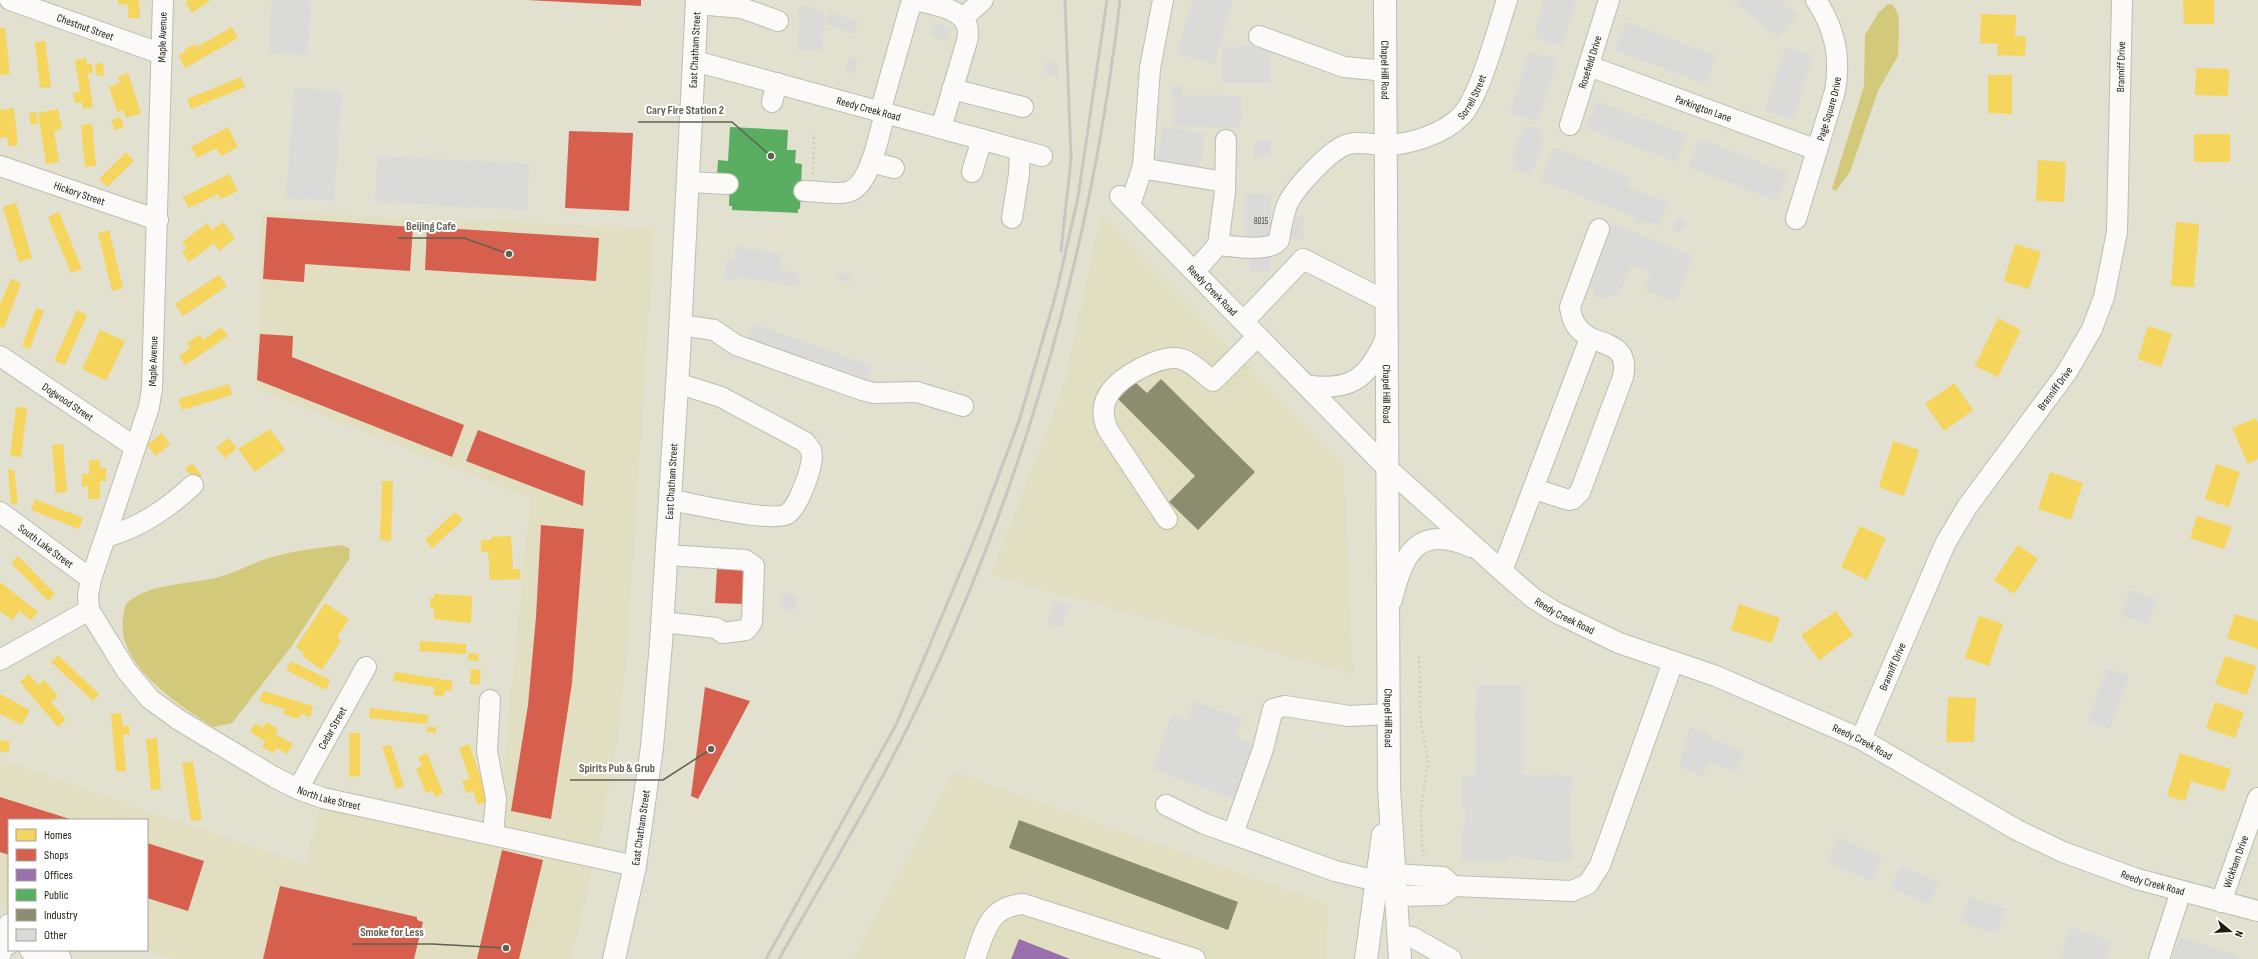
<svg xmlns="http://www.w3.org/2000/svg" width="2258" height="959" font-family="'Sofia Sans Condensed',sans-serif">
  <rect width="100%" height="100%" fill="#e2e0ce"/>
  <!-- built -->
  <path fill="#e2dec1" d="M262,212l392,16 -28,434 -9,78 -17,97 -29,122h-397l-29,-9 2,-130h-138v87l-9,-2v-145l305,105 16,-60 177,21 33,-328 -275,-109z
    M1101,216l242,247 10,211 -362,-99 72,-186z
    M954,772l374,133 -2,54h-473z"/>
  <!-- water -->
  <path fill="#d3c97b" d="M1888,4l5,1 5,9 1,9 -1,33 -20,35 -28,81 -14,19 -4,-2 3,-10 29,-93 1,-51 14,-23z
    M342,545l8,4 -1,10 -58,88 -59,76 -19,4c-34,-22 -97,-62 -90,-109 1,-6 1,-13 6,-17 25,-19 61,-16 90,-24 19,-5 37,-16 57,-21 21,-6 44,-8 66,-11z"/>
  <!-- homes -->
  <path fill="#f6d55c" d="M118,0h21l1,18h-11l-2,-14 -8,1z
    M189,0h22l-19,13 -7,-11z
    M2183,0h31v24h-30z
    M1981,14l35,1 -1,21 11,1 -1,19 -28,-1 1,-11 -18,-1z
    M232,27l6,11 -53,30 -6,-12 6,-4 -1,-2 11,-6 2,3z
    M0,28h5l5,46 -10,1z
    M45,41l6,46 -11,1 -5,-46z
    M86,58l1,6h5l1,9 -5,1 5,33 -10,2 -1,-7 -7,1 -2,-10 7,-1 -5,-32z
    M103,63l1,12 -7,1 -2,-12z
    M2196,68l33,1 -1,27 -33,-1z
    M128,73l13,40 -15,5 -3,-8 -6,2 -8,-25 11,-4 -2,-6z
    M1988,75h24v39l-24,-1z
    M241,77l4,10 -54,22 -4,-10z
    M14,108l4,37 -10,1 -1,-9 -7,1v-28z
    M58,109l4,20 -8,2 5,31 -13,2 -8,-51z
    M36,112l2,12 -7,1 -2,-12z
    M120,117l4,10 -9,3 -4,-10z
    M92,124l4,42 -11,1 -4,-42z
    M228,127l10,20 -17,9 -5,-8 -19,10 -6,-11z
    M2194,134h36v28h-36z
    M126,152l8,9 -27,26 -8,-8z
    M2038,160l28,2 -2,40 -28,-1z
    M229,174l9,17 -18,8 -2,-5 -29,14 -6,-11z
    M16,203l16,55 -13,4 -16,-55z
    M59,212l23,57 -11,4 -23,-56z
    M223,222l12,16 -16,13 -5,-8 -25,19 -7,-10 5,-4 -5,-6 25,-19 5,7z
    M2176,222l23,2 -5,63 -23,-1z
    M109,230l14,58 -11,3 -14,-58z
    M2015,244l26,8 -12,37 -25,-8z
    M219,275l8,11 -44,30 -8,-12z
    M11,279l10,4 -17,45 -4,-1v-23z
    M36,308l8,3 -14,38 -8,-3z
    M77,310l10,5 -22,50 -11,-4z
    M1998,318l23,12 -23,47 -23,-11z
    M2148,326l24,8 -11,33 -23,-8z
    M221,327l7,9 -43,29 -6,-9 11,-8 -3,-5 13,-9 3,6z
    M100,330l25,11 -19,40 -24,-12z
    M1954,383l19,27 -29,21 -19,-27z
    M229,384l3,11 -50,15 -4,-11z
    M16,407l11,1 -6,49 -11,-1z
    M2256,418l2,5v36l-10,5 -16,-36z
    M270,429l15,21 -30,22 -17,-23z
    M162,433l8,11 -14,12 -9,-11z
    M228,438l9,10 -12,10 -9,-10z
    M1893,441l26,9 -15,46 -25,-9z
    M63,444l4,48 -11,1 -4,-48z
    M89,460h11v8h6v13h-6v18h-12v-13l-6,1v-13h7z
    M192,463l10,13 -7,5 -10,-12z
    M2216,464l24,8 -11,35 -24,-8z
    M8,470h6l4,33 -7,1z
    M2050,472l33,11 -12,37 -33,-11z
    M382,481h11l-2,60 -11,-1z
    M35,499l48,19 -4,11 -48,-19z
    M455,512l8,8 -31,28 -7,-8z
    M2197,516l35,11 -8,22 -34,-11z
    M1860,526l26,12 -19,42 -26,-13z
    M511,536l2,33h7l1,10 -31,1 -2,-29 -7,1v-12h10v-3z
    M2018,545l20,14 -24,35 -20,-14z
    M18,556l37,38 -7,7 -37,-38z
    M0,582l38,30 -7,8 -12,-9 -7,9 -12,-9z
    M434,594l38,2 -1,27 -37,-4v-10l-4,-1v-10h4z
    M325,603l24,16 -12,18 4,4 -19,29 -20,-14 2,-3 -8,-6z
    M1739,604l41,14 -8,25 -41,-13z
    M1836,611l17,24 -34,25 -18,-25z
    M2235,614l23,7v28l-31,-11z
    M1979,616l24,8 -14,42 -24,-8z
    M420,641l46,3v10l-47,-3z
    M468,653l11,1 -1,7 -10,-1z
    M58,655l41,39 -6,7 -42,-39z
    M2225,656l31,10 -9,29 -32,-11z
    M291,661l39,19 -4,10 -40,-20z
    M471,669l10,1 -2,15 -9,-1z
    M395,672l58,9 -2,10 -6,-1 -1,6 -11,-1 2,-8 -42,-6z
    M29,674l9,11 6,-5 14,16 -7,6 15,18 -8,7 -38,-45z
    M263,691l50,15 -3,11 -10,-3 -1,5 -16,-5 2,-5 -26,-8z
    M0,694l30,16 -8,15 -22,-11z
    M1948,697l28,1 -2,44h-28z
    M2215,702l29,10 -9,26 -29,-10z
    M370,708l58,7 -1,9 -58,-6z
    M121,713l2,13h6l1,8 -7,1 3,36h-10l-5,-57z
    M266,722l12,7 -3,5 18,10 -6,10 -10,-6 -4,5 -11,-6 3,-6 -15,-9 5,-9 8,5z
    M427,727h9v6l-9,-1z
    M349,733h11v43l-11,1z
    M157,738l4,51 -10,1 -5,-51z
    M0,740l10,2 -2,11 -8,-2z
    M469,744l20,57 -11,4 -5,-14 -7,2 -4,-12 8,-2 -11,-31z
    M391,745l13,41 -8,3 -14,-42z
    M427,753l16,40 -8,4 -3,-6 -6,2 -10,-24 6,-3 -4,-9z
    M2180,753l51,16 -7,22 -33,-10 -6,20 -18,-5z
    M193,762l9,58 -11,1 -9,-58z"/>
  <!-- shops -->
  <path fill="#d6604d" d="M527,0h114v6z
    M569,131l64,2 -4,78 -64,-3z
    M267,217l146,10 -3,44 -105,-7 -1,18 -41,-3z
    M427,227l172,11 -3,43 -171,-11z
    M260,334l33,2 -1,21 172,68 -12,32 -195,-77z
    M478,430l107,41 -2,35 -117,-45z
    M541,525l43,4 -12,154 -21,136 -40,-8 17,-106 8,-88z
    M717,568l29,1 -1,35 -30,-1z
    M705,687l45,14 -52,98 -7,-3z
    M0,797l73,23h-64v35l-9,-3z
    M147,843l57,18 -16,50 -41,-13z
    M502,850l41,10 -24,99h-42z
    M280,886l137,31v3l6,2 -9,37h-151z"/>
  <!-- offices -->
  <path fill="#9970ab" d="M1019,939l51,20h-59z"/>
  <!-- public -->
  <path fill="#5aae61" d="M730,127l58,3 -1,20h9l-1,13 7,1 -2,45h-2v4l-66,-3v-4h-3l1,-30 -13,-1 1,-15 10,1z"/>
  <!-- industry -->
  <path fill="#8c8c6e" d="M1161,379l94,93 -57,58 -29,-28 26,-26 -77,-77 17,-17 12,11z
    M1019,820l219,82 -10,28 -219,-82z"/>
  <!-- building -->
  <path fill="#dadad8" d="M272,0h39l-4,54 -38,-2z
    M1193,0h40l-19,64 -37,-11z
    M1545,0h31l-14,46 -28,-9z
    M1732,0h46l19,15 -19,23z
    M800,6l11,1 13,5 -2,38h-24z
    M829,12l30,10 -4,12 -30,-10z
    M938,22l14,8 -7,12 -14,-8z
    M1626,22l90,34 -10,28 -91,-34z
    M1270,46v37h-48v-36z
    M1785,47l28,9 -20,63 -28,-8z
    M1529,52l28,8 -19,61 -28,-8z
    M849,57l9,2 -3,15 -10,-2z
    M1047,61l12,3 -3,13 -13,-4z
    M1171,86h11v9l59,1 -1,31 -67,-1v-31l-2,1z
    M294,88l48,4 -8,109 -48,-3z
    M1596,101l91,34 -11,27 -90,-34z
    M1526,125l17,5 -2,5 3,1 -9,30 -2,-1 -3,10 -17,-5 3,-11 -4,-1 8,-23h3z
    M1163,126l42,8 -7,40 -42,-8z
    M1699,139l89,34 -11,28 -88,-34z
    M1256,140h15l-1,17h-15z
    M1554,147l77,31 -4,9 41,16 -10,23 -15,-6 -1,4 -8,-3 1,-4 -94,-37z
    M378,156l151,8 -2,46 -152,-8z
    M1245,194h26v45h-26z
    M1286,217h18l-1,22h-18z
    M1680,217l7,8 -9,8 -7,-8z
    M1611,223l82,33 -18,46 -31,-12 7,-18 -20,-7 -13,32 -10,-4 -3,7 -12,-5 2,-6 -8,-4z
    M736,247l45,7 -2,15 20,4 -1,13 -64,-10v4l-11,-1 3,-19 8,1z
    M1250,254l21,1 -1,16h-20z
    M839,273l13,2 -1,7 -13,-2z
    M754,324l117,42 -8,21 -117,-42z
    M2130,590l27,10 -10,24 -26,-9z
    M780 602a9 9 0 1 1 18 0a9 9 0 1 1-18 0Z
    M1055,601l14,5 -8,22 -14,-4z
    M2107,668l22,8 -19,53 -22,-8z
    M1476,685h47v90l50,1v14h-3l-1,55h4v16l-47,-1v-3h-17v4h-47v-32l3,-1v-21h-3l1,-31h12z
    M1194,701l48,18 -7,18 24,9 -20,55 -86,-32 19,-54 16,5z
    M1690,727l19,7 -2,4 37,13 -8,21 -28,-10 -5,14 -24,-9 7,-23 -2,-1z
    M1838,837l44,20 -11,24 -43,-19z
    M1900,866l39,16 -10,22 -38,-16z
    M1969,897l36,12 -8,25 -36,-12z
    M2070,927l41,14 -6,18h-35l-9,-3z
    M2180,937l59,19 -1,3h-65z"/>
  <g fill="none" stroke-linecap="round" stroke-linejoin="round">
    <!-- minor casing -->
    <g stroke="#bebdaf" stroke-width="22">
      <g id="minor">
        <path id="s1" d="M10,0l152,54"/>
        <path d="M915,0c23,6 59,9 52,41l-26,87"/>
        <path d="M1163,0l-13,68 -7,98 9,4 73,12"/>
        <path d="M697,4l45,4 36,13"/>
        <path d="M963,18l20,-18"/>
        <path d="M1259,36l85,31 42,4"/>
        <path id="s2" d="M695,61l347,95"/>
        <path id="s3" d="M1589,66l228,84"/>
        <path d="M952,89l71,18"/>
        <path d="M772,102l5,-19"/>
        <path d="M880,112l32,-112"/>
        <path id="s4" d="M1570,125l39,-125"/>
        <path d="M871,162l23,6"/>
        <path id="s5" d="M0,166l158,54"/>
        <path d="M972,172l10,-33"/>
        <path d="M688,182l40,2"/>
        <path d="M804,191c14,0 31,4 44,1 23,-6 31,-59 37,-79"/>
        <path id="s6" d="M1120,196l266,271 116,104 31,27 22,14 64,31 97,33 145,63 156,91 46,22 74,27 121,32"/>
        <path d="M1130,205l13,-39"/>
        <path d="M1012,218l7,-44 1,-24"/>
        <path id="s7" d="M1796,219l39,-128c6,-34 0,-62 -19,-91"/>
        <path id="s8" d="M1218,245c15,1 52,8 61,-5 2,-12 4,-24 8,-35 7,-16 45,-58 62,-61 11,-3 24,1 36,1 24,0 58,-11 75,-28 19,-17 38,-90 47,-117"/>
        <path d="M1195,271l23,-26 7,-53 1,-52"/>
        <path d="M1244,321l59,-62 83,42"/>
        <path d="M681,325l33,5 22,15 126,45 12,3 43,-1 46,14"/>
        <path d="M1590,338c-13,-8 -18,-16 -20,-31l29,-78"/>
        <path id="s9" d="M0,356l135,91"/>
        <path d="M1306,385c43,7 62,-6 79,-45"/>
        <path d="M670,500c21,3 102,23 117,14 11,-6 24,-43 25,-57l-1,-7 -6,-8 -84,-45 -44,-14"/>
        <path id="s10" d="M0,512l91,67"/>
        <path d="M1167,519l-59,-89c-14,-30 8,-49 33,-62 11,-5 23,-11 35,-10 14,1 26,15 37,23l45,-45"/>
        <path d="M106,537c35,-10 61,-28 87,-52"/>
        <path d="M1502,571l88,-233c22,8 39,11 33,39l-43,115 -7,7 -4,1 -35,-11"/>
        <path d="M1392,600c11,-47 26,-76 79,-53"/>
        <path id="s11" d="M89,610l37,60 24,29 29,21 95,57 24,12 25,9 312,68"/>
        <path d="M662,622l54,6 7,5 23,-3 6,-8 2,-56 -9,-6 -79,-5"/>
        <path id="s12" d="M0,660l89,-50 -1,-15 3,-16 58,-172 3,-19 11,-388"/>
        <path d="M490,700l-3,51 9,48 -3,36"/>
        <path id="s13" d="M1861,739l84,-195 22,-37 100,-135 25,-43 12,-32 13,-65 5,-232"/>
        <path id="s14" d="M298,789l68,-122"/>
        <path d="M1166,805l39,19 130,47 42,10"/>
        <path d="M1233,834l30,-85 10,-40 12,-3 64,10 39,-2"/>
        <path d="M1395,874l48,3 10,9"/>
        <path d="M1397,896l45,-1 11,-9 119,5 16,-7 12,-19 73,-203"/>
        <path id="s15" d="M2221,902l37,-104"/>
        <path d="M1400,935l12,2 39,22"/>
        <path d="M0,957l9,-33"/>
        <path d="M975,959c10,-29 14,-52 48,-55l172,55"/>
        <path d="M2159,959l22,-68"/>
      </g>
    </g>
    <!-- major casing -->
    <g stroke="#bebdaf" stroke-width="24">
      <g id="major">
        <path id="s16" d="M1385,0l4,788 11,171"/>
        <path d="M0,940l9,3"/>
        <path d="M31,950l29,9"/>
        <path id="s17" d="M614,959l21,-93 17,-119 9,-104 18,-290 18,-353"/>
        <path d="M1366,959l17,-124"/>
      </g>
    </g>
    <!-- path -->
    <path stroke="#ceccc7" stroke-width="2.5" stroke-dasharray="2 3" stroke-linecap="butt" d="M813,174l1,-41
      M1419,656l2,66 7,40 -7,46 1,39 3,12"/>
    <!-- minor -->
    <use href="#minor" stroke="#fbfaf8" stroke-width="20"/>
    <!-- major -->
    <use href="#major" stroke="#fbfaf8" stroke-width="22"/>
    <!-- rail -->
    <path stroke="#c7c6c1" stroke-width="3" d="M1061,251l10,-92 -6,-159
      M766,959l130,-234 83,-197 40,-107 37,-127 22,-97 29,-197
      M779,959c36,-64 75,-128 109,-193 124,-237 202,-500 232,-766"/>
  </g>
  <g text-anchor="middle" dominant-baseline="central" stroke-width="4" stroke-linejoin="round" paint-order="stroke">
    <!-- number labels -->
    <g font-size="9" fill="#4c4b42">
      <text x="1261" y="221">8015</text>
    </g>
    <!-- street labels -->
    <g font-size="11" fill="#1d1b10" stroke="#fff">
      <text stroke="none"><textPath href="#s1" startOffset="80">Chestnut Street</textPath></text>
      <text stroke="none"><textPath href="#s12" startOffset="685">Maple Avenue</textPath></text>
      <text stroke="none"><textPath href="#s17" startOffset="914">East Chatham Street</textPath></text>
      <text stroke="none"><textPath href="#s4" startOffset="66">Rosefield Drive</textPath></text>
      <text stroke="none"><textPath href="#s13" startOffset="739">Branniff Drive</textPath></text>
      <text stroke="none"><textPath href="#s16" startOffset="70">Chapel Hill Road</textPath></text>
      <text stroke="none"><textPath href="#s8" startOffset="329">Sorrell Street</textPath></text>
      <text stroke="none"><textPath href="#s2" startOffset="180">Reedy Creek Road</textPath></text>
      <text stroke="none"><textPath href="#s3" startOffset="122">Parkington Lane</textPath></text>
      <text stroke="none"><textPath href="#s7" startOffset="115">Page Square Drive</textPath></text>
      <text stroke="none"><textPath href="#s5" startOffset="84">Hickory Street</textPath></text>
      <text stroke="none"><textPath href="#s6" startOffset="132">Reedy Creek Road</textPath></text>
      <text stroke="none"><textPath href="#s12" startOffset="361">Maple Avenue</textPath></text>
      <text stroke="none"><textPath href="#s13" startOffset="403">Branniff Drive</textPath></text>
      <text stroke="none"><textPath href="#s16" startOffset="394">Chapel Hill Road</textPath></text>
      <text stroke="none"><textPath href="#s9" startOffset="82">Dogwood Street</textPath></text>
      <text stroke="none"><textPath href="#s17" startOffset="482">East Chatham Street</textPath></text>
      <text stroke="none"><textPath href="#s10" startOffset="57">South Lake Street</textPath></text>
      <text stroke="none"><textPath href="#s6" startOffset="613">Reedy Creek Road</textPath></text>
      <text stroke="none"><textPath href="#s13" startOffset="79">Branniff Drive</textPath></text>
      <text stroke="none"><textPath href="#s16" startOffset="718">Chapel Hill Road</textPath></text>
      <text stroke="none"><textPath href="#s14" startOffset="70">Cedar Street</textPath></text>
      <text stroke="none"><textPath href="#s6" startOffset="937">Reedy Creek Road</textPath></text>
      <text stroke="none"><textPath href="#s11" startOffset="314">North Lake Street</textPath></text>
      <text stroke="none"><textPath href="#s17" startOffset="134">East Chatham Street</textPath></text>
      <text stroke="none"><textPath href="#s15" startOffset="43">Wickham Drive</textPath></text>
      <text stroke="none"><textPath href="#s6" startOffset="1261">Reedy Creek Road</textPath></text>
    </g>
  </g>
  <!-- callouts -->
  <path fill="none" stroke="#626052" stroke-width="1.5" d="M771 156L732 122H638M509 254L464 238H398M711 749L663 780H570M506 948L432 944H352"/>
  <g fill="#626052" stroke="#fff" stroke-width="1.5">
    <circle cx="771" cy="156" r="4"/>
    <circle cx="509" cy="254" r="4"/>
    <circle cx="711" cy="749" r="4"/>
    <circle cx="506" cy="948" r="4"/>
  </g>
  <g font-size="12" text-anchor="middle" font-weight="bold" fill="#626052" stroke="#fff" stroke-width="4" stroke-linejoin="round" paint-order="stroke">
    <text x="685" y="114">Cary Fire Station 2</text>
    <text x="431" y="230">Beijing Cafe</text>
    <text x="617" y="772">Spirits Pub &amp; Grub</text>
    <text x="392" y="936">Smoke for Less</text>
  </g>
  <!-- legend -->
  <rect x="8" y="819" width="140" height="132" fill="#ffffff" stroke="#a5a49f"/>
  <rect x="16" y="829" width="20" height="12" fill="#f6d55c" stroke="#a5a49f"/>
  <text x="44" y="839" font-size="12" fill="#1d1b10">Homes</text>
  <rect x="16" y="849" width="20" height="12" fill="#d6604d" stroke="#a5a49f"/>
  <text x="44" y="859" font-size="12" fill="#1d1b10">Shops</text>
  <rect x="16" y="869" width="20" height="12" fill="#9970ab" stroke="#a5a49f"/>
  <text x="44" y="879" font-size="12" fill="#1d1b10">Offices</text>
  <rect x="16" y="889" width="20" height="12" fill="#5aae61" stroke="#a5a49f"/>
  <text x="44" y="899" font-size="12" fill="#1d1b10">Public</text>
  <rect x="16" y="909" width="20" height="12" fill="#8c8c6e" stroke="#a5a49f"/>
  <text x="44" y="919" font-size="12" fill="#1d1b10">Industry</text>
  <rect x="16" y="929" width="20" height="12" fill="#dadad8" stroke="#a5a49f"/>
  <text x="44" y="939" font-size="12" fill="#1d1b10">Other</text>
  <!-- north arrow -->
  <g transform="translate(2230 931) rotate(108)" stroke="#ffffff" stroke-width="3" paint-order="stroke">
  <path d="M0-3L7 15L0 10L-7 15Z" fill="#1d1b10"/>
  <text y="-6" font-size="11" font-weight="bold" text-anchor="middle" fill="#1d1b10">N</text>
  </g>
</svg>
